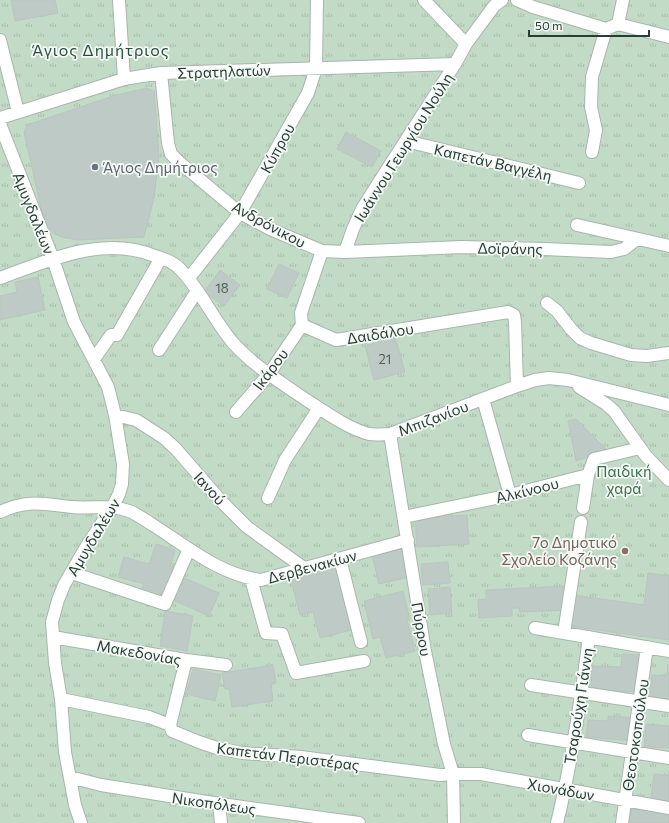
<svg xmlns="http://www.w3.org/2000/svg" width="669" height="823" font-family="Commissioner,sans-serif">
  <defs>
    <pattern id="park-tufts" width="24" height="20" patternUnits="userSpaceOnUse"><rect width="24" height="20" fill="#c2dbc6"/><path d="M3 7l-1-3M5 7V3M7 7l1-3M15 17l-1-3M17 17v-4M19 17l1-3" fill="none" stroke="#a7bdab"/></pattern>
  </defs>
  <rect width="100%" height="100%" fill="#e6ede9"/>
  <!-- park -->
  <path fill="url(#park-tufts)" d="M0,0h669v823h-669z"/>
  <!-- building -->
  <path fill="#becac5" stroke="#b9c6bf" d="M11,0h44l3,13 -43,8z
    M146,88l8,3 5,65 -5,42 -10,39 -67,3 -15,-3 -9,-4 -8,-7 -21,-94 3,-7 86,-29z
    M346,132l35,19 -9,16 -35,-18z
    M279,264l20,9 -12,25 -20,-9z
    M220,270l20,15 -16,21 -20,-14z
    M38,277l7,33 -45,10v-24l17,-4 -2,-10z
    M395,337l10,35 -31,8 -9,-34z
    M576,419l31,31 -31,11 -8,-40z
    M467,515l2,29 -52,3 -2,-28z
    M156,544l19,6 -5,17h3l-8,28 -23,-7 2,-4 -26,-7 6,-20 25,7z
    M402,548l7,29 -30,7 -7,-29z
    M448,562l2,21 -27,2 -2,-21z
    M339,567l16,62 -35,9 -7,-26 -13,3 -9,-35z
    M648,573l21,3v64l-100,-14 4,-31 71,10z
    M182,577l37,16 -10,23 -36,-16z
    M564,586l2,24 -46,2 -1,-4h-7v8l-33,2 -1,-18 8,-1v-9z
    M450,587l2,26 -22,2 -2,-26z
    M403,591l7,29h-3l8,31 -29,7 -6,-21 -7,2 -9,-38z
    M165,611l28,5 -6,35 -27,-5z
    M622,654l18,1 -1,37 -48,-2 1,-24 29,1z
    M668,664l1,35 -19,-1 2,-23 15,1z
    M273,665l3,18 -5,1 2,17 -41,6 -3,-18h-4l-3,-16z
    M193,669l28,6 -6,26 -29,-7z
    M608,716l28,2 -2,23 -48,-4 2,-17 20,1z
    M646,724l23,2v22l-25,-1z
    M669,771v30l-18,-2 3,-25 14,2z
    M631,809l38,3v11h-39z"/>
  <g fill="none" stroke-linecap="round" stroke-linejoin="round">
    <!-- minor casing -->
    <g stroke="#a9b5af" stroke-width="14">
      <path id="minor" d="M119,0l5,79
        M424,0l42,44
        M517,0l16,7 73,22 12,-5 51,13
        M618,24l5,-24
        M0,40l18,72
        M161,73l7,70 3,11 8,8 61,51 30,16 52,22 23,1 117,-5 82,2 67,3 13,-3 13,-10
        M0,118l124,-39 37,-6 294,-9
        M0,124l53,135 21,63 34,65 7,28 8,49 -1,20 -3,10 -6,12 -27,41 -22,38 -6,15 -6,22 3,41 6,36 4,53 10,53 6,18
        M406,141l173,42
        M592,152l4,-22 -5,-23 1,-30 14,-48
        M577,225l92,21
        M322,251l-21,62 1,12 34,15 172,-28 6,3 1,7 2,64
        M345,252l8,-23 9,-20 19,-30 74,-115 11,-20 28,-38 8,-6
        M0,278c50,-18 102,-43 155,-22 9,3 19,6 26,14 21,22 33,51 53,74 20,22 49,40 74,57 17,11 41,28 61,33 7,1 15,0 21,0l127,-48 18,-6 14,-2 19,2 101,25
        M189,278l51,-65 68,-120 8,-25 1,-68
        M547,303l10,8 14,18 9,9 11,5 40,12 16,1 22,-3
        M159,350l38,-59
        M94,359l17,-24h6l44,-77
        M579,387l27,17 8,7 32,45 23,24
        M483,399l27,96
        M236,412l33,-38 33,-49
        M115,415l21,5 28,18 12,11 45,52 26,26 57,41
        M390,434l35,217 19,93 9,30 1,49
        M268,498l17,-38 34,-52
        M583,508l5,-33
        M0,512c27,-13 44,-8 72,-5 19,2 38,-3 57,4 8,3 16,9 24,14 33,21 67,50 108,55l147,-40
        M404,517l106,-22 78,-20 6,-16 46,-11
        M340,559l21,83
        M72,573l93,31 24,-55
        M251,579l15,54 16,1 14,39 68,-12
        M535,628l134,23
        M564,633l17,-111
        M53,637l133,23 40,5
        M531,685l138,21
        M61,699l88,18 21,8 2,6 27,11 18,6 25,5 59,4 139,18 13,-1h28l188,34
        M170,725l16,-65
        M528,735l141,23
        M70,777l31,8 106,17 152,21
        M219,804l2,19
        M557,823c15,-61 24,-124 32,-186
        M622,823l25,-176"/>
    </g>
    <!-- minor -->
    <use href="#minor" stroke="#fff" stroke-width="12"/>
  </g>
  <!-- markers -->
  <circle fill="#6b7280" stroke="#f6faf7" stroke-width="1.5" cx="95" cy="167" r="4"/>
  <circle fill="#8d6e63" stroke="#f6faf7" stroke-width="1.5" cx="625" cy="551" r="4"/>
  <g text-anchor="middle" dominant-baseline="central" stroke-width="3.5" stroke-linejoin="round" paint-order="stroke">
    <!-- number labels -->
    <g font-size="13" fill="#4d6059">
      <text x="222" y="288">18</text>
      <text x="385" y="359">21</text>
    </g>
    <!-- street labels -->
    <g font-size="15" fill="#273d35" stroke="#f6faf7">
      <text transform="translate(224 71) rotate(-2)">Στρατηλατών</text>
      <text transform="translate(403 147) rotate(-58)">Ιωάννου Γεωργίου Νούλη</text>
      <text transform="translate(277 148) rotate(-61)">Κύπρου</text>
      <text transform="translate(493 162) rotate(13)">Καπετάν Βαγγέλη</text>
      <text transform="translate(34 213) rotate(68)">Αμυγδαλέων</text>
      <text transform="translate(269 224) rotate(28)">Ανδρόνικου</text>
      <text transform="translate(510 248) rotate(1)">Δοϊράνης</text>
      <text transform="translate(380 333) rotate(-9)">Δαιδάλου</text>
      <text transform="translate(270 369) rotate(-53)">Ικάρου</text>
      <text transform="translate(433 418) rotate(-21)">Μπιζανίου</text>
      <text transform="translate(210 488) rotate(48)">Ιανού</text>
      <text transform="translate(527 490) rotate(-14)">Αλκίνοου</text>
      <text transform="translate(93 537) rotate(-59)">Αμυγδαλέων</text>
      <text transform="translate(312 566) rotate(-15)">Δερβενακίων</text>
      <text transform="translate(422 629) rotate(80)">Πύρρου</text>
      <text transform="translate(139 652) rotate(10)">Μακεδονίας</text>
      <text transform="translate(578 706) rotate(-81)">Τσαρούχη Γιάννη</text>
      <text transform="translate(635 735) rotate(-82)">Θεοτοκοπούλου</text>
      <text transform="translate(288 756) rotate(7)">Καπετάν Περιστέρας</text>
      <text transform="translate(561 789) rotate(10)">Χιονάδων</text>
      <text transform="translate(214 803) rotate(8)">Νικοπόλεως</text>
    </g>
    <!-- worship labels -->
    <g font-size="15" fill="#5b616d" stroke="#f6faf7" text-anchor="start">
      <text x="103" y="167">Άγιος Δημήτριος</text>
    </g>
    <!-- park labels -->
    <g font-size="15" fill="#366f46" stroke="#f6faf7">
      <text x="624" y="471">Παιδική<tspan x="624" dy="17">χαρά</tspan></text>
    </g>
    <!-- education labels -->
    <g font-size="15" fill="#785e54" stroke="#f6faf7" text-anchor="end">
      <text x="617" y="542">7ο Δημοτικό<tspan x="617" dy="17">Σχολείο Κοζάνης</tspan></text>
    </g>
    <!-- neighbourhood labels -->
    <g font-size="16" letter-spacing="1" fill="#254d3f" stroke="#f6faf7">
      <text x="101" y="49">Άγιος Δημήτριος</text>
    </g>
  </g>
  <!-- scale -->
  <path d="M529 30v6h120v-6" fill="none" stroke="#273d35" stroke-width="2"/>
  <text x="535" y="30" font-size="12" fill="#273d35" stroke="#f6faf7" stroke-width="3" paint-order="stroke">50 m</text>
</svg>
